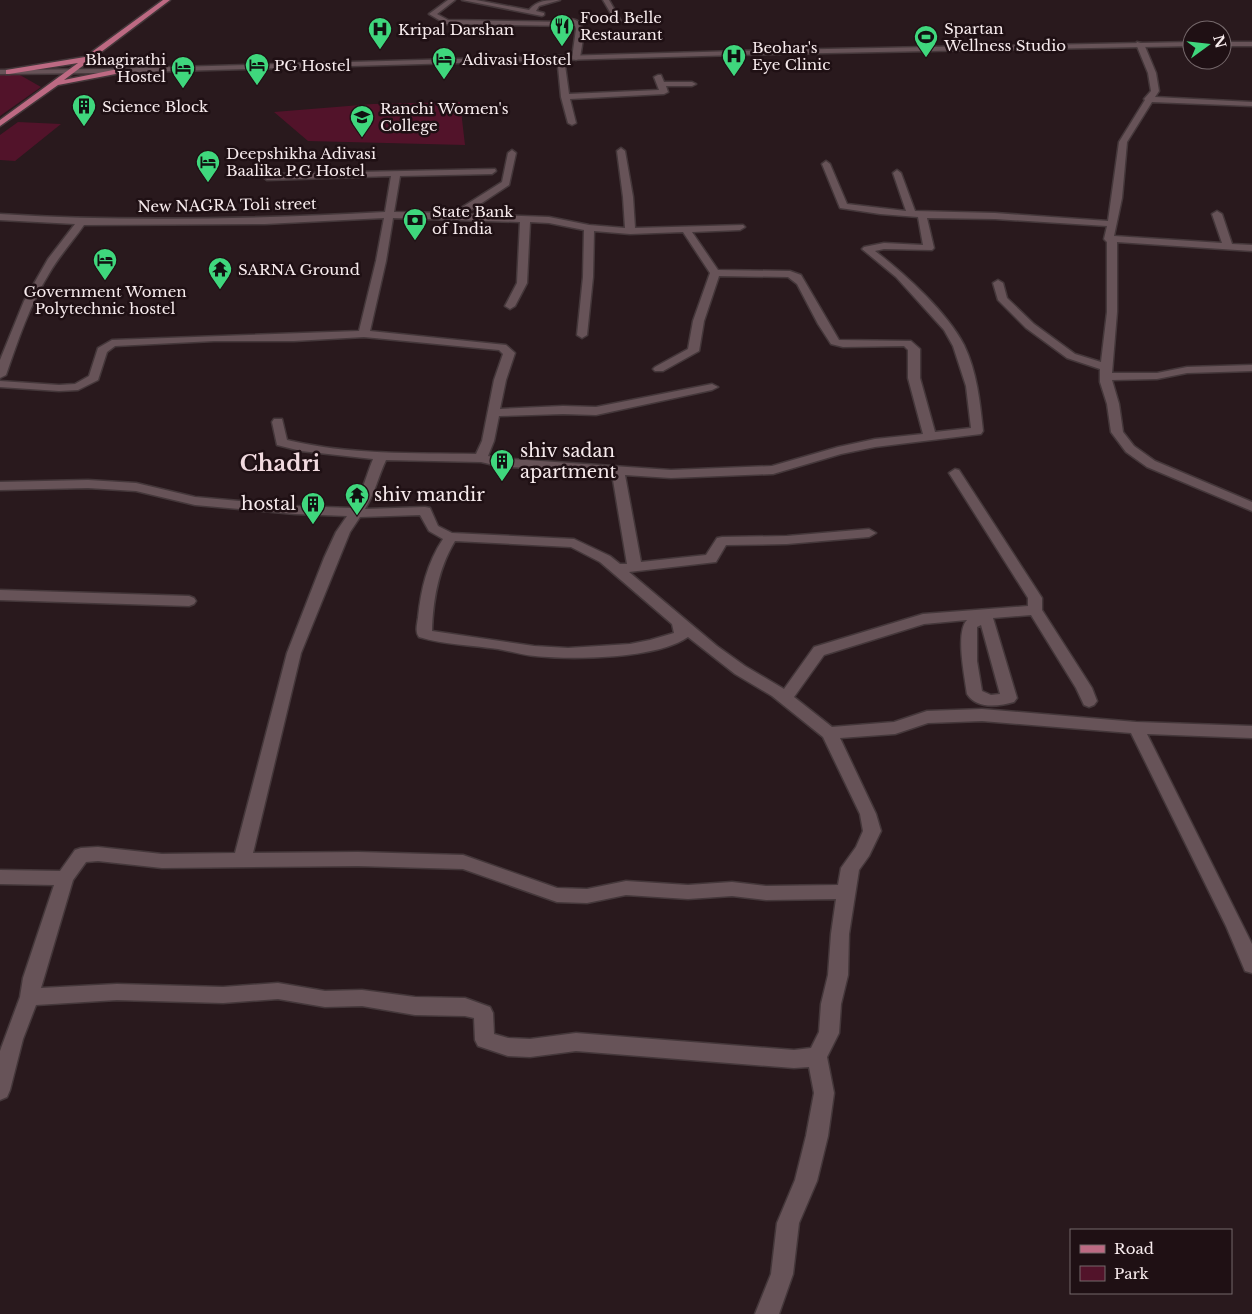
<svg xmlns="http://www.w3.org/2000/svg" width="1252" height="1314" font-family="'Libre Baskerville',serif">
  <rect width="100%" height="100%" fill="#29191d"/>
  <!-- green -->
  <path fill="#52132a" d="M0,75h20l21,12 -41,29z
    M460,102l5,43 -157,-4 -34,-29 99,-8z
    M18,122l43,2 -46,37 -15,-1v-25z"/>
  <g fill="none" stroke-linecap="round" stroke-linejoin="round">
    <!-- minor casing -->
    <g stroke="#44373a" stroke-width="3">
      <path id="minor" d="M448,0h7l-18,14 11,6 119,2v-3c23,-2 15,24 13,39l-4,2 -4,-2 4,-29 -1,-3 -129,-2 -17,-10z
        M462,0h14l53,10c8,-10 19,-10 31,-10l-21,6 -3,5 8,2v2l-2,1z
        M603,0h6l12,21 -1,1h-4z
        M1137,42l7,2 12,29 3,18 -4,6 97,5v4l-100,-4 -25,40 -5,56 -8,38 108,7 -10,-29 5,-3 5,3 10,30 20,1v6l-135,-9v70l-5,61h45l30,-6 65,-2v6l-65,2 -30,6 -45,1 7,24 4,28 11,14 21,15 97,41v9l-105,-44 -21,-15 -15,-20 -4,-28 -7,-22v-13l-33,-11 -41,-30 -28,-28 -5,-17 5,-3 5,3 4,15 27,26 41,30 26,8 6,-50v-70l-3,-3 3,-13 -112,-7 -68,-1 7,30 -2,2 -48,-1 -9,2c29,22 72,61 89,94 13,27 16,57 19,86l-2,3 -106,13 -34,7 -68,20 -102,4 -46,-3 16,87 65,-7 11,-17 5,-1 65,-1 82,-7 7,4 -7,4 -82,7 -61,1 -10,17 -87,10 88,74 28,20 39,23 30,-42 109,-33 105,-8v-8l-79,-125 6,-4 4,1 83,128v12l50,78 5,13 -3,4 -5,2 -5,-2 -8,-17 -45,-73 -38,3 24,80 -3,4c-14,4 -37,8 -47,-8 -2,-16 -12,-62 0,-74l-43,4 -100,31 -30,42 38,30 62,-5 33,-11 55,-2 154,13 116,4v12l-105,-4 105,210v29l-7,-2 -19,-45 -95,-193 -149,-12 -54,2 -33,11 -55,4 36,76 5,17 -12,25 -10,14 -10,64 -1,41 -7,29 -2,29 -12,24 7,36 -6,43 -11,45 -18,42 -6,51 -14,40h-24l16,-40 6,-51 18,-43 11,-44 8,-43 -5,-26 -15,1 -218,-17 -46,6 -22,-1 -30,-10 -3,-6 -1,-22 -9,-2 -50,-1 -53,-9 -37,1 -47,-8 -55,4 -106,-3 -81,5 -13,34 -13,51 -3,7 -7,3v-49l20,-54 3,-19 31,-93 -54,-1v-14l60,1 15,-21 6,-2 17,-1 64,7 73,-1 52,-200 37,-95 12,-26 11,-16 -52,-2 -100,-9 -59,-14 -48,-3 -88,2v-8l88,-2 48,3 59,14 100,9 57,2c11,-16 14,-32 21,-49l-72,-8 -24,-6 -5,-23 2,-3h8l5,21c61,15 127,13 189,14l6,-13 12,-61 9,-26 -4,-4 -135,-13 -70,4h-80l-99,5 -8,6 -9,28 -20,10 -19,1 -59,-4v-6l59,4 16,-1 14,-8 9,-28 14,-8 247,-9 17,-70 8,-43 -119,6 -181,1c-11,16 -24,30 -34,47 -20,32 -32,68 -44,103l-6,3v-18l24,-59 24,-42 27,-35 -75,-4v-6c128,8 256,5 385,-2l6,-36 -124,4 -4,-3 4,-3 228,-5 1,2 -4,3 -92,2 -6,36 59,1 49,-31 6,-29 4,-3 4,3 -7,32 -44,29 84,3 40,8 36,3 -2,-31 -6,-46 4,-3 4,3 8,46 2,31 108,-3 2,2 -5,3 -48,2 26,38 72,1 11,4 38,65 72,1 9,8v29l15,54 36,-4 -5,-42 -13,-40 -9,-16 -48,-53 -34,-28 2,-2 20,-4 39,2 -5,-28 -38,-3 -40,-6 -18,-44 4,-3 4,3 17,40 59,7 -13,-38 4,-3 4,3 14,38 80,2 113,8 11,-79 26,-42 -1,-1 7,-8 -3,-18 -12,-29zM393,218l127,4 -3,61 -12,23 5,3 5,-3 12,-23 3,-61 19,1 35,7 -1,47 -6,58 5,3 5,-3 6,-58 1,-46 36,3 53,-2 27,41 -17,48 -5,28 -33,18 -2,2 2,2h8l36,-20 5,-30 15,-45 69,1 9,7 21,40 13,20 12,3 61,-1 4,4v28l15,56 -48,5 -37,8 -66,19 -101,4 -173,-12 -10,-2 6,-15 5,-25 64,-2 33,1 116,-25 6,-3 -6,-3 -116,23 -33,-1 -63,3 6,-29 9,-27 -9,-8 -136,-14 16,-70zM386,460l95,2 17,4 114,8 15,90h-7l-10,-8 -36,-17 -122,-6 -14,-7 -8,-18 -5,-1 -60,2c10,-16 13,-32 21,-49zM420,515l9,16 14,8c-16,24 -22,50 -25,79 -1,7 -3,14 1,19 26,8 52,8 79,12 12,2 24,6 37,7 38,4 122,3 153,-19l47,37 37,22 51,41 37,77 3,17 -7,16 -15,21 -3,17 -72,1 -34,-4 -44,3 -62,-4 -39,8 -30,-1 -94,-33 -105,-3 -105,1 48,-200 49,-121 10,-15zM455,541l116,6 29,15 72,62 2,9 -24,7 -20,4 -62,4 -34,-2 -102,-15c1,-31 6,-62 23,-90zM981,625l19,69 -9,1 -9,-4 -5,-30v-34zM98,861l64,7 196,-2 105,3 94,33 30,1 39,-8 62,4 44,-3 34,4 70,-1 -5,35 -3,41 -7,29 -2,28 -8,16 -17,2 -218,-17 -46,6 -22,-1 -14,-4 -1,-21 -3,-6 -25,-9 -50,-1 -53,-7 -37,1 -47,-8 -55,4 -106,-3 -76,4 32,-108 13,-18z
        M557,56l7,2 5,36 90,-4 -5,-13 4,-2h3l3,7h28l4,2 -4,2h-26l2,6 -4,2 -94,5 6,24 -4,2 -4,-2 -7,-26z
        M0,590l189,6 5,2 2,3 -2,3 -5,2 -189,-6z"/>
    </g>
    <!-- secondary casing -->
    <g stroke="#44373a" stroke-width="3">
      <path id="secondary" d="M1192,42v4l-415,8 -674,19 -103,1v-4l103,-1 674,-19z
        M1222,42h30v4h-30z"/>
    </g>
    <!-- primary casing -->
    <g stroke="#44373a" stroke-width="3">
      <path id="primary" d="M163,0h7l-106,80 59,-12 4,2 -1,2 -68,13 -58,41v-6l78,-57 -69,11h-3v-4l79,-13z"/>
    </g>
    <!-- minor -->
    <use href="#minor" fill="#675358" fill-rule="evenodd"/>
    <!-- secondary -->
    <use href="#secondary" fill="#675358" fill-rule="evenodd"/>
    <!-- primary -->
    <use href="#primary" fill="#bd6a83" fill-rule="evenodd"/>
  </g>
  <!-- icons -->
  <defs>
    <g id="restaurant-pin" transform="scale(1.25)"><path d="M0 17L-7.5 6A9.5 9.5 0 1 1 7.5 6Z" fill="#3fd77d" stroke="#1f1014"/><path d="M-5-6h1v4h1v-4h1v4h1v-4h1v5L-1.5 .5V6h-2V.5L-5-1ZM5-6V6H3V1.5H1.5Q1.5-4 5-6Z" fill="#111"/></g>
    <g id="hospital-pin" transform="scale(1.25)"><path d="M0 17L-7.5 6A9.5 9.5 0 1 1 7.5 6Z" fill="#3fd77d" stroke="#1f1014"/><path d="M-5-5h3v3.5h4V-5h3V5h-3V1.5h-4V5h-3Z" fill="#111"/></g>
    <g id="stadium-pin" transform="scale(1.25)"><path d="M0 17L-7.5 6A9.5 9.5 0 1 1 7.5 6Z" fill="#3fd77d" stroke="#1f1014"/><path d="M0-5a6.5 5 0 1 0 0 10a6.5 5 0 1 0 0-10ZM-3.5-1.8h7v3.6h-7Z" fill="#111"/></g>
    <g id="hotel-pin" transform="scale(1.25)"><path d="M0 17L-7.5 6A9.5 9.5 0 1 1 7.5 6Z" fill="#3fd77d" stroke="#1f1014"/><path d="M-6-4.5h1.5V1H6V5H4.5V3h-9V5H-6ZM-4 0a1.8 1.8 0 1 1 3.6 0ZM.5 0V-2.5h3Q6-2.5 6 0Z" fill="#111"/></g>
    <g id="building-pin" transform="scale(1.25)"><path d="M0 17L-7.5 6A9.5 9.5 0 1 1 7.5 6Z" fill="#3fd77d" stroke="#1f1014"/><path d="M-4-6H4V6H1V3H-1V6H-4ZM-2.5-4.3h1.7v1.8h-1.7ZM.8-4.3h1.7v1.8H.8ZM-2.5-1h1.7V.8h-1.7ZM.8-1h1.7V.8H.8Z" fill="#111"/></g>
    <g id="university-pin" transform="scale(1.25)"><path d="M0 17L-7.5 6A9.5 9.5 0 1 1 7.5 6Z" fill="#3fd77d" stroke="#1f1014"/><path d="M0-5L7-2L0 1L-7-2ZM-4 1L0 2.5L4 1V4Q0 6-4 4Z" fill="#111"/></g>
    <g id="bank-pin" transform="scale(1.25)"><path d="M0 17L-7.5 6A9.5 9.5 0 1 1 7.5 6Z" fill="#3fd77d" stroke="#1f1014"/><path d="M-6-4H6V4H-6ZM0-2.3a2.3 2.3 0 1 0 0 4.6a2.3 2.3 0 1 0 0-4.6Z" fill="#111"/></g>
    <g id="temple-pin" transform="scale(1.25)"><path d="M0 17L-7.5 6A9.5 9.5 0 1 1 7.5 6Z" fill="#3fd77d" stroke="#1f1014"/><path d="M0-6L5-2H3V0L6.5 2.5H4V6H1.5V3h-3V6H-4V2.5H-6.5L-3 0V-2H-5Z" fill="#111"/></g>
  </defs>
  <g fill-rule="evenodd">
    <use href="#restaurant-pin" x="562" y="26"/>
    <use href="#hospital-pin" x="380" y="29"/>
    <use href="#stadium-pin" x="926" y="37"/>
    <use href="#hospital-pin" x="734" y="56"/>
    <use href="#hotel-pin" x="444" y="59"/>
    <use href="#hotel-pin" x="257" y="65"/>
    <use href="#hotel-pin" x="183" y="68"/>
    <use href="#building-pin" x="84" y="106"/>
    <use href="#university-pin" x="362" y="117"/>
    <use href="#hotel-pin" x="208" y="162"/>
    <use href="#bank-pin" x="415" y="220"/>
    <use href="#hotel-pin" x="105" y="260"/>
    <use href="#temple-pin" x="220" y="269"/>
    <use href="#building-pin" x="502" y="461"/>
    <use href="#temple-pin" x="357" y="495"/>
    <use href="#building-pin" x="313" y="504"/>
  </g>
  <g text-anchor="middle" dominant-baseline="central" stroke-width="5" stroke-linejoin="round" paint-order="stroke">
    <!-- far-poi labels -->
    <g font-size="15" fill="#f7ebed" stroke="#1f1014" text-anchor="start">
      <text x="580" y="17">Food Belle<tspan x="580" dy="17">Restaurant</tspan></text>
      <text x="944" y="28">Spartan<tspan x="944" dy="17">Wellness Studio</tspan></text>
      <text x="398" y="29">Kripal Darshan</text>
      <text x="752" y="47">Beohar's<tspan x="752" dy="17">Eye Clinic</tspan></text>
      <text x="166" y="59" text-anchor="end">Bhagirathi<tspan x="166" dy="17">Hostel</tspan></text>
      <text x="462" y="59">Adivasi Hostel</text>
      <text x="274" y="65">PG Hostel</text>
      <text x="102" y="106">Science Block</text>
      <text x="380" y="108">Ranchi Women's<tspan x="380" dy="17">College</tspan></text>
      <text x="226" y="153">Deepshikha Adivasi<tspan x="226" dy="17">Baalika P.G Hostel</tspan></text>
      <text x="432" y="211">State Bank<tspan x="432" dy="17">of India</tspan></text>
      <text x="238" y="269">SARNA Ground</text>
      <text x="105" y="291" text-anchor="middle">Government Women<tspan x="105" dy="17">Polytechnic hostel</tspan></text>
    </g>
    <!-- far-street labels -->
    <g font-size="15" fill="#f7ebed" stroke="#1f1014">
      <text transform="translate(227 205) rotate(-1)">New NAGRA Toli street</text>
    </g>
    <!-- poi labels -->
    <g font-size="18" fill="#f7ebed" stroke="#1f1014" text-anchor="start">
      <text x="520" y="451">shiv sadan<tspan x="520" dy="21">apartment</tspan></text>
      <text x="374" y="495">shiv mandir</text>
      <text x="296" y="504" text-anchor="end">hostal</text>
    </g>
    <!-- district labels -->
    <g font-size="22" font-weight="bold" fill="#f1dadf" stroke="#1f1014">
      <text x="280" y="463">Chadri</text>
    </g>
  </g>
  <!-- legend -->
  <rect x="1070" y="1229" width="162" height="65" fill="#1f1014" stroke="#75686b"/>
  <rect x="1080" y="1245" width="25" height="8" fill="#bd6a83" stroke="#75686b"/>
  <text x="1114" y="1254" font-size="15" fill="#f7ebed">Road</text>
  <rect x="1080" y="1266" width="25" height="15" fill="#52132a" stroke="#75686b"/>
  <text x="1114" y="1279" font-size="15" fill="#f7ebed">Park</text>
  <!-- north arrow -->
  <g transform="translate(1207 45) rotate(75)"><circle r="24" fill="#1f1014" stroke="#75686b"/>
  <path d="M0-4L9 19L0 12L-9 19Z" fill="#3fd77d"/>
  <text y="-8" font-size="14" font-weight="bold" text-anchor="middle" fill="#f7ebed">N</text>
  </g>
</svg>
